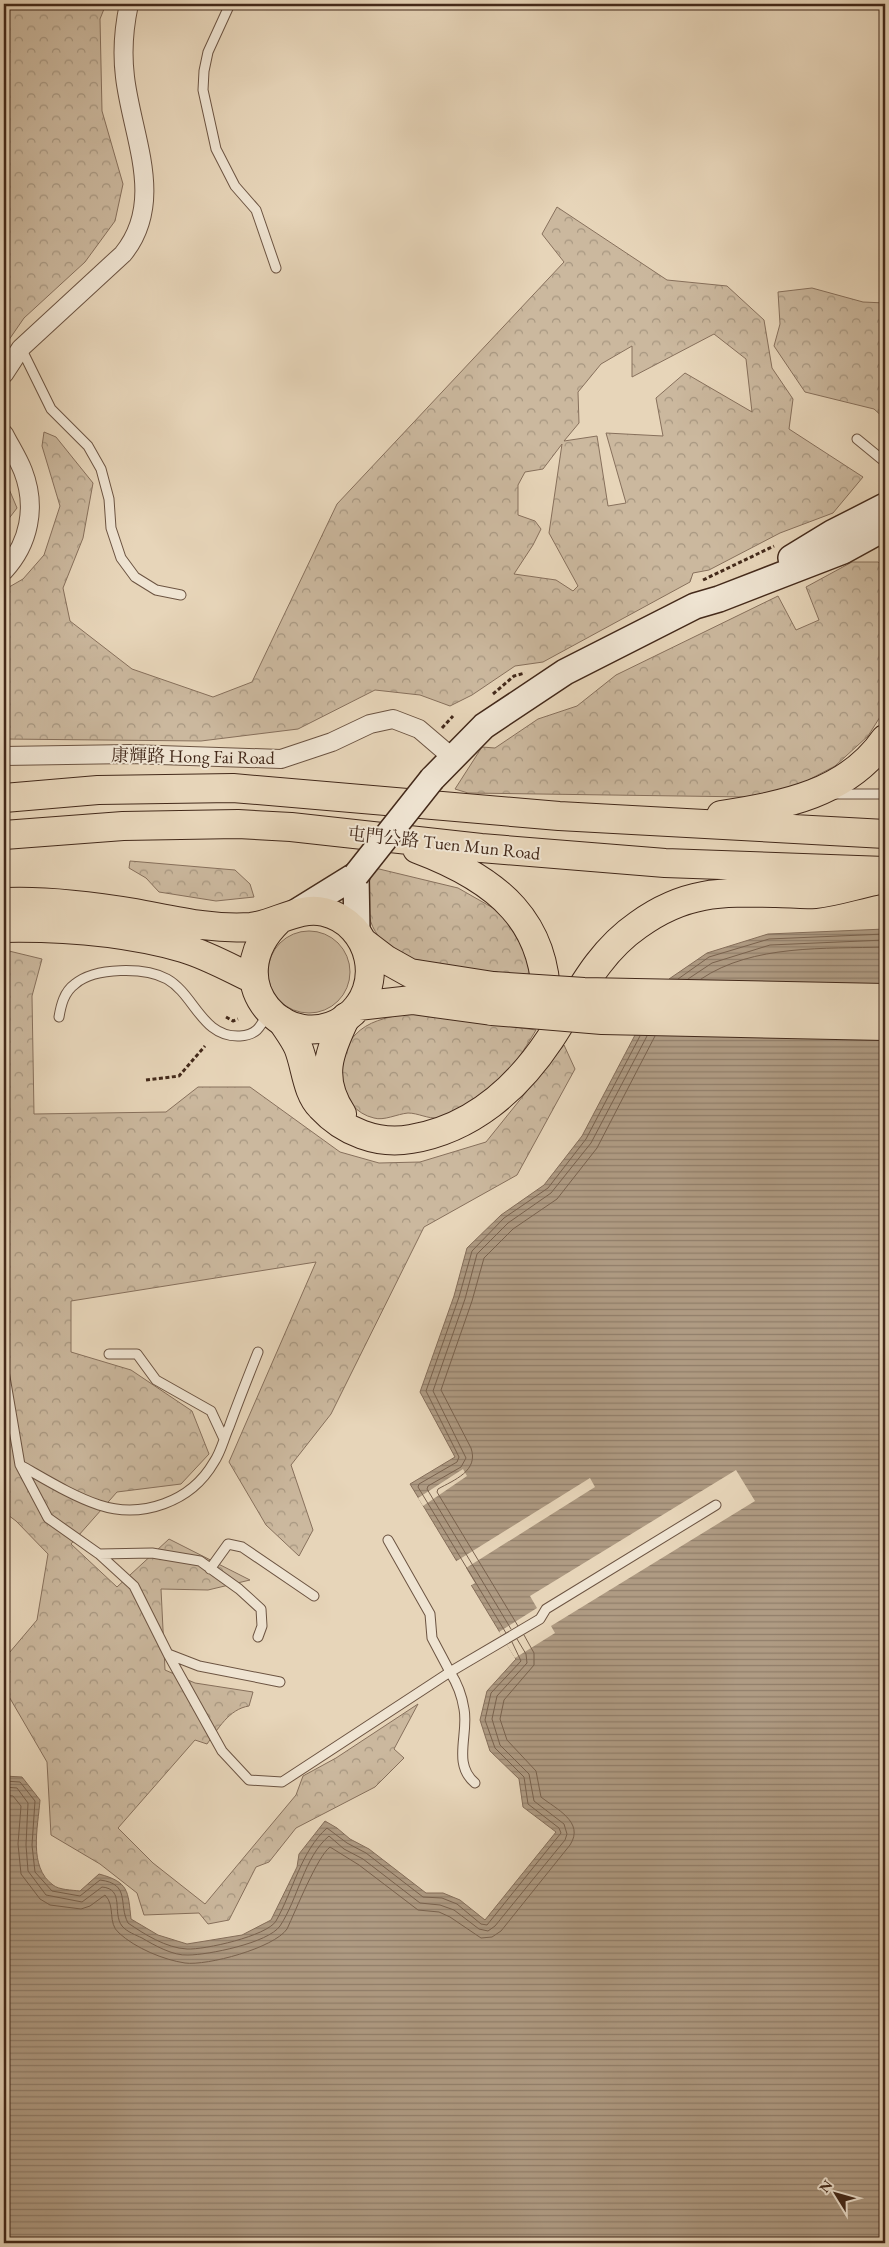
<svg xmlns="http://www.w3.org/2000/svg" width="889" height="2247" font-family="'EB Garamond','Noto Serif TC',serif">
  <defs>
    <pattern id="forest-crowns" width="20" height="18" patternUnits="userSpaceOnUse" patternTransform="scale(1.25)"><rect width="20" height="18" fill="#cbb89e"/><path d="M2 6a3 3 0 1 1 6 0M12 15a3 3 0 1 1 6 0" fill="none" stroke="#a69680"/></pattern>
    <pattern id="water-rules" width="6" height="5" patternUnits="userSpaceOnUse" patternTransform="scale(1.25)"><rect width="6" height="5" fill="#af9b83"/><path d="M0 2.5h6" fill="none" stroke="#907e6a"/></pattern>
  </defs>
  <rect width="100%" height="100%" fill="#e7d5b9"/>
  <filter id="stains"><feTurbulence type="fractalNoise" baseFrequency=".004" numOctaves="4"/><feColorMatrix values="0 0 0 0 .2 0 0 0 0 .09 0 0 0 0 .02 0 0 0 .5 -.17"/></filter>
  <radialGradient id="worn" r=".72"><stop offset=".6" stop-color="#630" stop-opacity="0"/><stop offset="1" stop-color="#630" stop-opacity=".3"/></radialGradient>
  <!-- grass -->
  <path fill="#cbb89e" stroke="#87705c" d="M268 972a41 41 0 1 1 82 0a41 41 0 1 1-82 0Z"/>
  <!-- forest -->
  <path fill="url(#forest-crowns)" stroke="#87705c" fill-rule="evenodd" d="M4,4h102l-6,15 2,92 21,73 -8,37 -30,41 -61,56 -20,29z
    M557,207l110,73 60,6 37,34 8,48 21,31 -4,30 74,48 -30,36 -53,20 -71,37 -16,3 -3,9 -147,80 -28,4 -43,29 -22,11 -30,-11 -45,-5 -77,39 -97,12 -197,-2v-149l19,-11 21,-24 16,-49 -18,-60 2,-14 12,5 37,46 -10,55 -20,50 7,33 62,48 81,28 39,-15 85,-178 227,-242 -22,-28zM714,334l32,25 6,53 -67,-39 -29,25 7,38 -57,-3 20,70 -18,3 -11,-70 -33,5 15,-18 -1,-31 23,-28 31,-18v31zM562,444l-13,89 29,53 -5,5 -17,-11 -42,-6 19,-29 8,-16 -6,-8 -17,-6v-30l7,-13 18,-3z
    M812,288l51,14 22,1v116l-11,-10 -69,-17 -31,-46 6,-22 -2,-32z
    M4,477l13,31 -13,17z
    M852,562h26l7,5v142l-17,27 -33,30 -38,20 -46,11 -283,-4 -13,-4 27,-42 13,1 43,-29 39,-13 39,-31 162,-79 18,34 23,-10 -13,-33z
    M130,861l105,9 15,14 4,13 -38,4 -57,-9 -13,-14 -17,-10z
    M375,868l83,20 51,29 26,58c-49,-4 -151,3 -166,-59 -4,-19 -3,-30 6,-48z
    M9,951l33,8 -10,37 2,118 132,-2 32,-25h52l90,65 39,11 41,-1 66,-20 78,-97 11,24 -58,106 -93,52 -93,187 -40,51 22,65 -14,26 -33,-31 -37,-63 87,-200 -245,39v51l60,18 61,41 17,43 -28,30 -64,8 -46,52 46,43 52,-48 81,41 -42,10 -47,-1 4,81 30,13 58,9 -4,14c-20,3 -31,23 -42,38l-12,-4 -77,88 35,35 52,41 91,-109 7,-19 33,-18 82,-54 -24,45 10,9 -29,29 -79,41 -27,34 -13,5 -27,53 -21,4 -9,-11 -55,2 -7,-22 -37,-29 -49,-29 -4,-73 -43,-74v-29l33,-39 11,-66 -32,-33 -12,-9v-559z
    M403,1014l23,1 110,15c-10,17 -32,52 -47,64 -8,6 -21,10 -31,15 -6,3 -14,9 -20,9 -10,1 -20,-5 -30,-5 -11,1 -24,8 -34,5 -36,-8 -43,-59 -19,-83 13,-14 31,-17 48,-21z"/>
  <!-- water -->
  <path fill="url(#water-rules)" stroke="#846d59" d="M885,929v1314h-881v-467l18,1 18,23c-2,27 -12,67 13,85 6,5 19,5 27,6l19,-17c30,8 29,17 32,45l27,16 29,9 55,-9 29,-15 26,-53 2,-13 26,-33 12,7 13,11 19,10 57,44h17l17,7 25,20 71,-88 -33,-25 -4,-28 -29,-28 -10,-31 7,-29 29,-32 -106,-175 45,-27 -35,-65 34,-96 13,-48 34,-33 43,-30 38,-49 63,-120 24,-37 38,-26 61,-19z"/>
  <!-- pier -->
  <path fill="#e7d5b9" d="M463,1469l4,7 -44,30 -5,-8z
    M736,1470l19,31 -204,125 4,7 -40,25 -16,-26 38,-24 -7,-12z
    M590,1478l5,9 -129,81 9,15 -5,3 -15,-24z"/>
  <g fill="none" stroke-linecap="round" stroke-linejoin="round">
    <!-- shore -->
    <path stroke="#79624e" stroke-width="1" d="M678,979l31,-22 60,-18 116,-5
      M688,979l24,-16 58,-18 115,-5
      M701,979c52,-35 124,-30 184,-32
      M518,1626l-81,-134 1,-3c16,-9 41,-18 33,-41l-30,-58 31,-89 12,-43 29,-29 44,-30 40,-51 58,-112
      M511,1629l-84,-140 1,-3 33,-19 5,-9 -33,-67 32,-92 12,-45 31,-31 43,-30 40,-50 56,-107
      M506,1633l-88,-146 1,-3 38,-22 2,-5 -33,-66 33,-94 13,-46 32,-33 44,-30 38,-49 54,-103
      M4,1781l16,1 15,19 -3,44 3,27 17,19 28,5 20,-16c31,4 18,24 28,43 16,11 38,25 59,26 17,1 80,-13 89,-28 17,-30 25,-70 51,-93l20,15 19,10 57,44 19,1 15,6 24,20 6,1 74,-92 -2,-5 -31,-24 -4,-27 -29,-29 -10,-28 6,-27 30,-32 -9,-19
      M4,1787l13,1 11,15 -2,42 2,26 18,24 36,7 20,-15c23,2 10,26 20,39 5,6 14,9 20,12 12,7 31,18 46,17 20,0 80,-12 92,-29 18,-27 24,-69 49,-90l15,13 19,10 57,44 20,2 14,5 25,19 9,2 7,-5 70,-86 2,-6 -3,-10 -30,-23 -5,-27 -29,-29 -8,-26 5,-23 30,-33 -1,-9 -9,-15
      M4,1795l9,1 8,10 -3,38 3,30 19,25 10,6 31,4 9,-3 15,-11c11,11 2,28 14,38 16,15 45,27 66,30 22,3 89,-15 102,-34 9,-19 30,-72 43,-82l29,18 59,45 21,2 11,5 31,21 11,-1 9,-6 69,-86c15,-23 -14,-36 -29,-48l-5,-26 -29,-31 -7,-21 4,-19 30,-35v-12l-10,-18"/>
    <!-- service casing -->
    <g stroke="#6c5442" stroke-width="11">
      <path id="service" d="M230,4l-22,48 -4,19 -1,19 13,59 19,37 21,24 20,58
        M21,348l30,61 37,37 13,23 8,30 2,29 10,30 14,19 21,13 25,5
        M857,439l28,23
        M834,794h51
        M59,1017c2,-12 5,-25 16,-33 20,-17 70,-17 92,-5 28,16 35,59 73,57 16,-1 20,-8 27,-22
        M109,1354h28l19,26 55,31 13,28
        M4,1371l16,94 28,53 51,36 35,32 34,68 54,97 27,29 33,2 168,-110 -18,-34 -2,-24 -42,-74
        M20,1465c25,14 52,31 79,40 43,14 92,-3 115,-43 7,-10 10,-24 15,-35 9,-25 19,-50 29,-75
        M99,1554l53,-1 48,8 39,28 22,20 1,17 -4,11
        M210,1569l18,-25 14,3 72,49
        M168,1654l31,12 81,16
        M475,1783c-23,-19 -6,-49 -11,-74 -2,-13 -7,-26 -14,-37l90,-53 6,-10 170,-104"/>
    </g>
    <!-- minor casing -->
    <g stroke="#6c5442" stroke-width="20">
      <path id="minor" d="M4,374l17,-26 102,-94c43,-53 9,-117 2,-177 -3,-24 -1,-50 4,-73
        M4,434c6,12 14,24 19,37 14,36 6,73 -19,100
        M4,756l126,-2 151,5 51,-17 38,-18 23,-5 26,10 34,29"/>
    </g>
    <!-- secondary casing -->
    <g stroke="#43291a" stroke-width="28">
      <path id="secondary" d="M791,558l41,-25 53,-27
        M432,779l52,-53 81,-54 130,-66 24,-7 124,-48 42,-23
        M356,875l1,57
        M293,914l63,-39"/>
    </g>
    <!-- primary casing -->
    <g stroke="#43291a" stroke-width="30">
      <path id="primary" d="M4,902c43,-2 89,4 131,11 38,7 77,17 116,14 25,-3 48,-21 73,-15 48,11 63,76 22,106 -58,41 -131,-36 -68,-97
        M4,928c59,-1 122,4 179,20 24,7 47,20 70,31
        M364,943l21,16 25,14 83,13
        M358,1006l54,-6 80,11"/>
    </g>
    <!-- motorway casing -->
    <g stroke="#43291a" stroke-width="30">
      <path id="motorway" d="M4,798l94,-8 135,-2 326,28 326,18
        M721,815c63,-10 126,-21 164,-76
        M4,835l119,-9 115,-2 53,3 190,21 184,15 220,8
        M417,849c80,30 134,73 129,164
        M282,1021c5,8 12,17 16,26 8,19 8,45 23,60 23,25 57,38 90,32 60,-10 106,-50 139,-100 27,-41 46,-85 88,-114 47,-34 83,-33 138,-32 13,0 26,2 39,1 20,-2 40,-9 60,-13
        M342,1114c-24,-36 -13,-62 4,-97"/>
    </g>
    <!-- path -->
    <path stroke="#43291a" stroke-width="3" stroke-dasharray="4 2.5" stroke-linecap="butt" d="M703,580l71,-34
      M493,694l21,-18 11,-3
      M442,728l11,-12
      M226,1017l7,4 5,-2
      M146,1080l33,-4 26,-30"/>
    <!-- service -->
    <use href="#service" stroke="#efe4d2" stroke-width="9"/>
    <!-- minor -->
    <use href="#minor" stroke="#efe4d2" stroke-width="18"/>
    <!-- secondary -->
    <use href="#secondary" stroke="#efe4d2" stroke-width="25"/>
    <!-- primary -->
    <use href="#primary" stroke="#e7d5b9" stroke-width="28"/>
    <!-- motorway -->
    <use href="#motorway" stroke="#e7d5b9" stroke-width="28"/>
    <!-- secondary-bridge casing -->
    <g stroke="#43291a" stroke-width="28" stroke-linecap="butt">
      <path id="secondary-bridge" d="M356,875l76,-96"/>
    </g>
    <!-- primary-bridge casing -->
    <g stroke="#43291a" stroke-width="30" stroke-linecap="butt">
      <path id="primary-bridge" d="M493,986l91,6 301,6
        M492,1011l110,9 283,6"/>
    </g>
    <!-- secondary-bridge -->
    <use href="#secondary-bridge" stroke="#efe4d2" stroke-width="25"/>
    <!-- primary-bridge -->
    <use href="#primary-bridge" stroke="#e7d5b9" stroke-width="28"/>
  </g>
  <g text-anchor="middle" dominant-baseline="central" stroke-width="4" stroke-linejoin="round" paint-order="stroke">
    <!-- street labels -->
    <g font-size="18" fill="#43291a" stroke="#efe4d2">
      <text transform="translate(193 756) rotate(1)">康輝路 Hong Fai Road</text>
      <text transform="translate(444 843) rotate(6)">屯門公路 Tuen Mun Road</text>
    </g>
  </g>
  <!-- margin -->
  <rect width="889" height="2247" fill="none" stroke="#e7d5b9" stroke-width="20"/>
  <rect x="5" y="5" width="879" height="2237" fill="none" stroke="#43291a" stroke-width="2.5"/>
  <rect x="10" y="10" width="869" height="2227" fill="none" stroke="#43291a"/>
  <!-- north arrow -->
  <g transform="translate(836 2194) rotate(307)" stroke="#efe4d2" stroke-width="4" paint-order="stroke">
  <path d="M0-4L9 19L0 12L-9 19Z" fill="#43291a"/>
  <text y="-8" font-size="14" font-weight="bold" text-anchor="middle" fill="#43291a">N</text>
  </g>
  <rect width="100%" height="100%" filter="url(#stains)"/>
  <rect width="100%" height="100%" fill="url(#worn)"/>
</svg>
